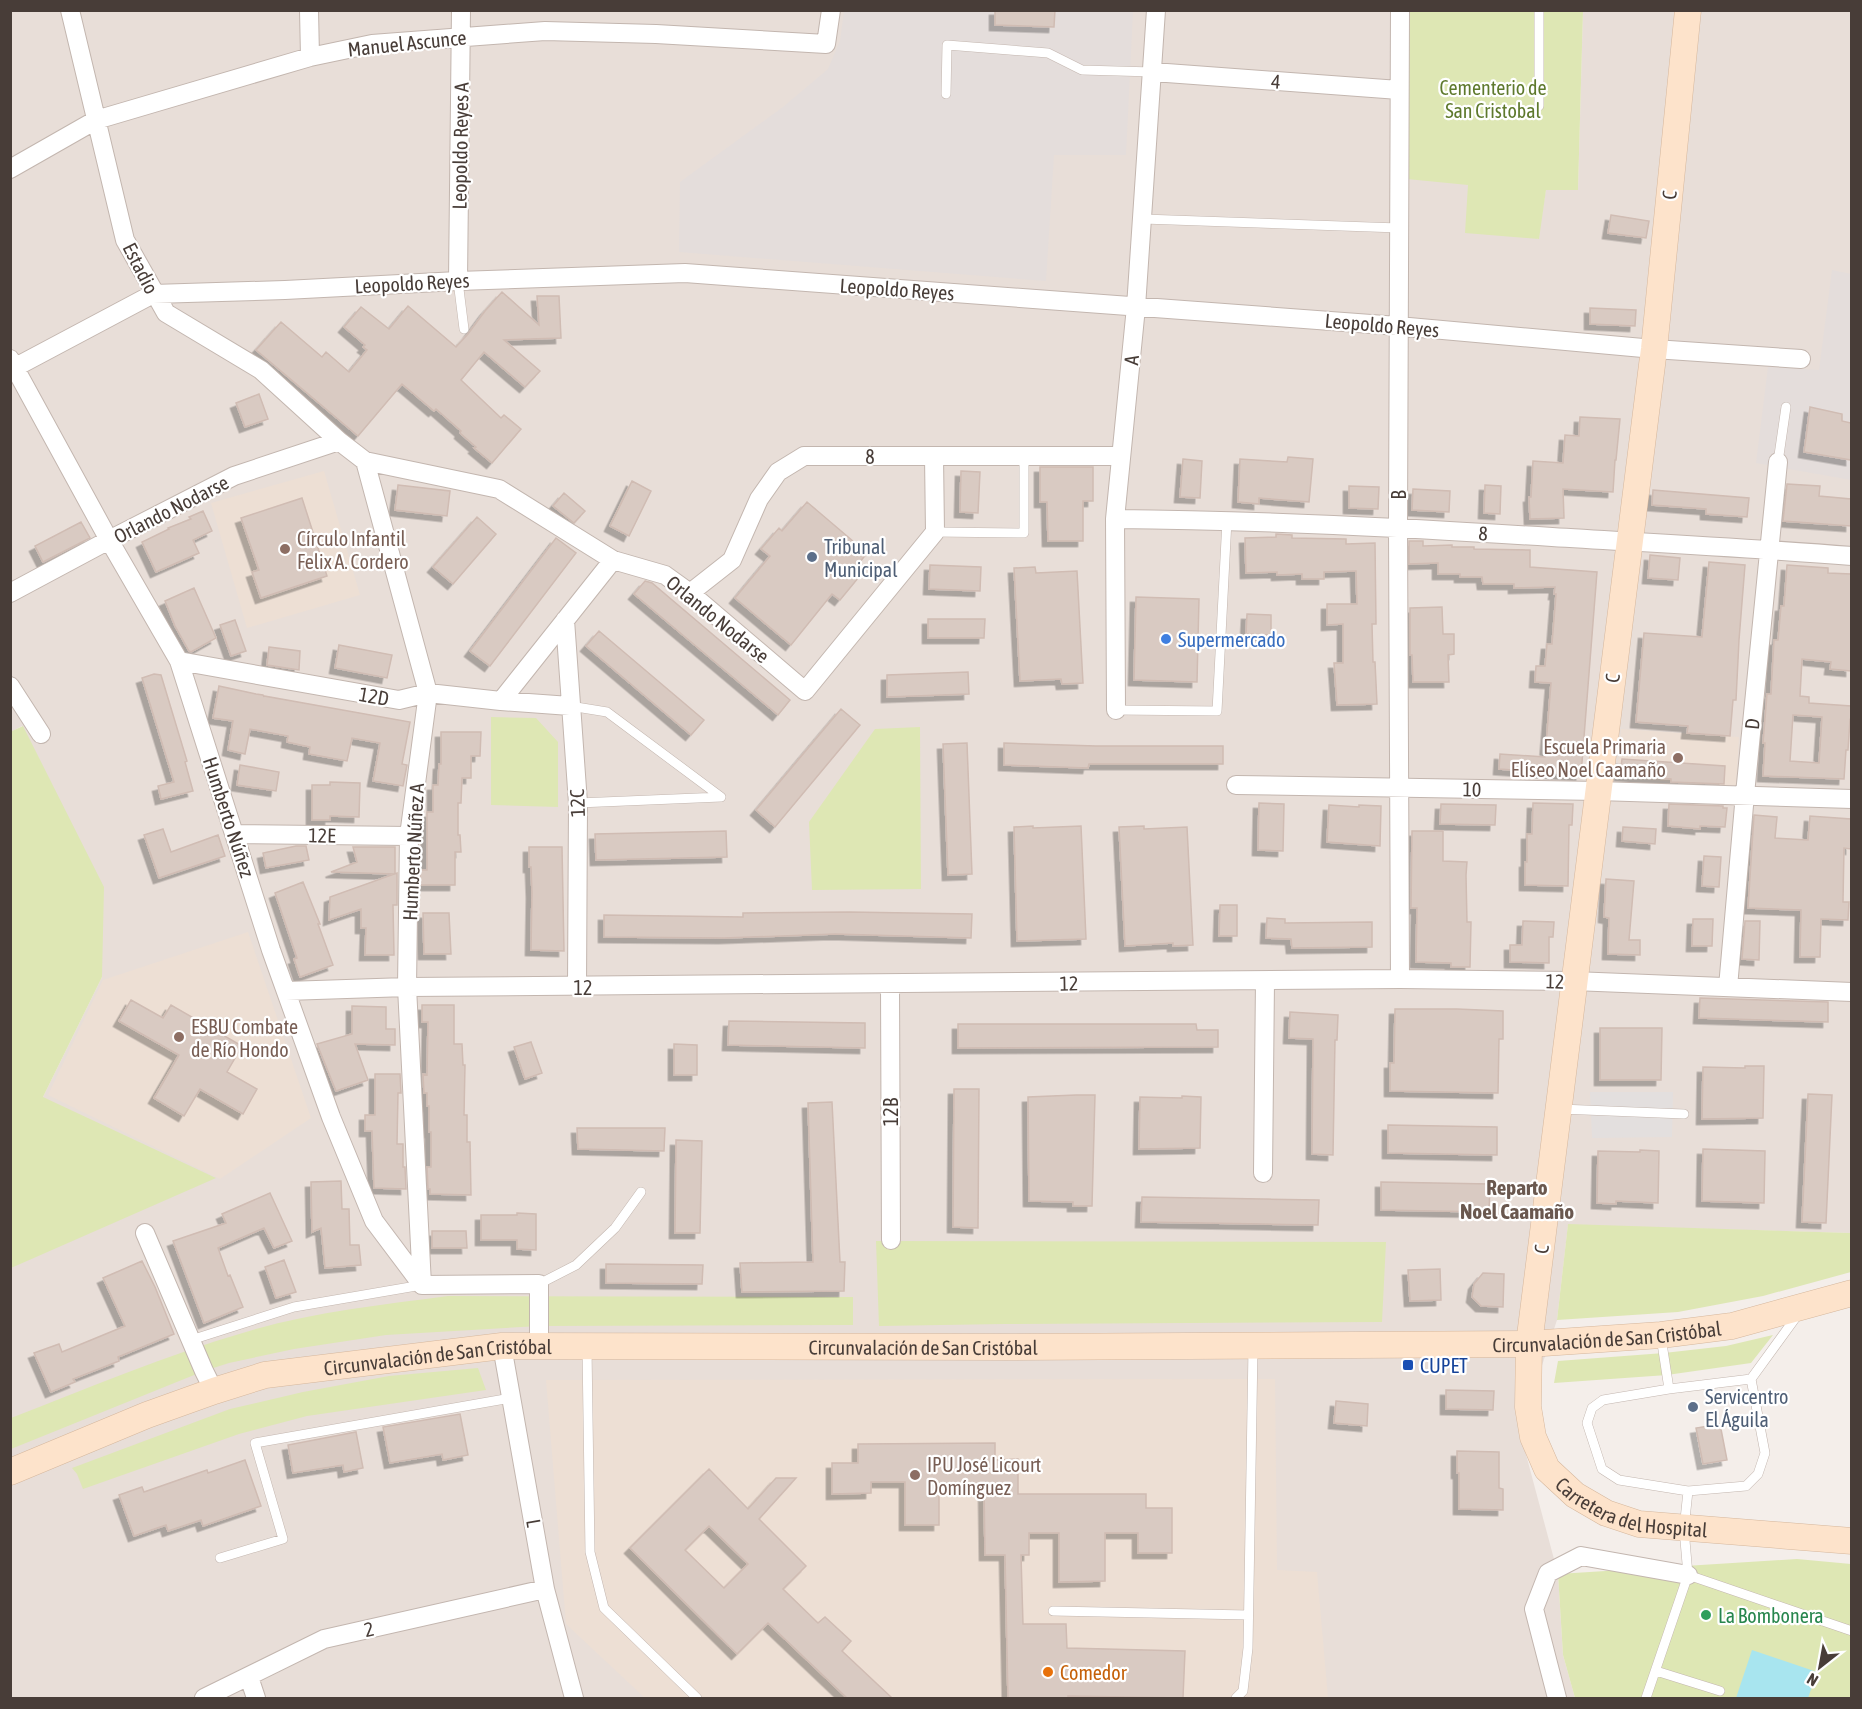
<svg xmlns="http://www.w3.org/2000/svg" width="1862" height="1709" font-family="'Asap Condensed',sans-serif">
  <defs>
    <filter id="shadow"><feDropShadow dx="-5.5" dy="5.5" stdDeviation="0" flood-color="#0004"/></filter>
  </defs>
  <rect width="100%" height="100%" fill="#f4eeea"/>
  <!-- residential -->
  <path fill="#e8ded8" d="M11,11h1394l63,174 70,54 8,-50 32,1 5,-179h268v1222l-283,-8 -11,95 -37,112 38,142 5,81 12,43h-1564v-430l10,-6 22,-165 59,-120 -80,-251 -11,6z"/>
  <!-- industrial -->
  <path fill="#e4dddb" d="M844,11h289l-7,144h-72l-8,126 -367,-29 1,-70 103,-75 45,-38 12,-28z
    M1832,270l19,4v206l-95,-17 12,-96 51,3z"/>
  <!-- education -->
  <path fill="#eddfd4" d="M324,471l36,124 -113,33 -36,-125z
    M1621,729l118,8 -3,49 -119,-8z
    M248,932l63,186 -91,61 -172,-84 55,-115z
    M1275,1379l2,191 40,2 11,126h-683l-79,-74 -20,-244z"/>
  <!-- green -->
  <path fill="#dee7b4" d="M1405,11h178l-5,179h-32l-7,49 -74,-6 3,-48 -61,-6z
    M491,717l45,1 22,24v65l-67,-2z
    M23,726l81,161 -2,90 -59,120 173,81 -205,90 -1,-536z
    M920,727l1,162 -109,1 -3,-68 66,-93z
    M1568,1224l283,9v39l-88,24 -85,16 -121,8z
    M876,1241l510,1 -4,80 -378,2 -125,2z
    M448,1296l405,1v28l-314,1 -153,9 -92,14 -65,14 -25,8 -193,78v-31c77,-30 155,-63 235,-86 65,-20 135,-27 202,-36z
    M1773,1335l-22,28 -84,12 -113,8 4,-22 106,-8 62,-7z
    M478,1368l8,22 -179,26 -68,18 -156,55 -6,-15 -5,-6 158,-59 73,-17 86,-16z
    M1797,1559l54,5v134h-276l-12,-43 -5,-81z"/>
  <!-- parking -->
  <path fill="#e3dfde" d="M1590,1092h83l-1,45 -80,1z"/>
  <!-- water -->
  <path fill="#a8e5ef" d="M1752,1650l65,22 -9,26h-72z"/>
  <!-- building -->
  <path fill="#d9cac2" stroke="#d0bcb3" stroke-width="1.5" fill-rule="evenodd" filter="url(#shadow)" d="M995,10h60l-1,17 -59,-2z
    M1611,215l38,6 -3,17 -38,-5z
    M502,292l37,33 -2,-29h22l2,42 -57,2 36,31 -15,16 -41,-35 -23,28 40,38 3,-3 17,14 -29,34 -18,-15 2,-1 -16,-14 1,-2 -25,-22 -2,2 -32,-27 -44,52 -102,-86 25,-28 41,35 4,-5 23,20 18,-22 -4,-3 2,-2 -21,-18 17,-20 28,22 19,-23 48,41 12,-13 17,-23z
    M1590,308l46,2 -1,16 -45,-2z
    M259,394l9,25 -23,8 -9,-24z
    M1810,407l32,7v7l9,2v37l-47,-8z
    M1580,417l40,2 -4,41h-1l-2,32 -50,-3 1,29 -34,1 -1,-22h2l2,-36 30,2 2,-28 14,1z
    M1288,457l25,2 -4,43 -50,-4v6l-21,-2 2,-43 47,3z
    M1183,459l19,2 -2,37 -20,-1z
    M1040,467h53v34h-10v40h-35l-1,-39h-7z
    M961,471l19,1 -2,41 -18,-1z
    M632,481l19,10 -22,45 -19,-10z
    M1787,484l33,2 -1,10 32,3v27l-68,-5z
    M398,485l52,6 -3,25 -52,-6z
    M1485,485l16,1 -1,28 -16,-1z
    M1349,486l30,1 -1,22 -29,-1z
    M1413,489l37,2 -1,21 -37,-2z
    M1653,490l96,8 -2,19 -41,-3v-5l-54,-4z
    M564,493l21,18 -11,12 -21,-17z
    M302,498l25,78 -66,22 -9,-26 7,-2 -18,-52z
    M807,502l60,51 -15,19 7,5 -19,23 -8,-6 -41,51 -56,-47 35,-42 -9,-7 18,-21 3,3z
    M203,511l9,20 -19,9 6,13 -43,19 -14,-30 27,-13 -1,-1 23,-9 -2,-2z
    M477,517l19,17 -43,50 -20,-17z
    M81,522l9,16 -47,24 -8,-16z
    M1276,534l16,1v3l54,1v5l29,-1 1,81h-4l1,38h2l2,42 -40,1 -3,-42h9v-39l-16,1v-21h30l-1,-33 -32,1v7h-22v-5l-25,1v-3l-31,1 -1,-35 31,-1z
    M556,538l20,15 -86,113 -20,-15z
    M1409,541h14v5l29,-1v2h22v2l56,1v17l67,5 -16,203 -82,-6 1,-15 45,3 6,-74 -16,-1 1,-16h9l2,-22h5l4,-50h-2l1,-7 -41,1v-4h-31l-1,-7h-22v-3h-22v-11l-29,1z
    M1650,555l30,3 -2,22 -30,-2z
    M1709,562l36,3 -6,75 -3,60h-3l-3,36 -43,-3 1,-7 -52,-4 8,-89 58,4z
    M930,565l51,2 -1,24 -51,-2z
    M1787,565l41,3v5l23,1v97l-21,-2 1,-7 -29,-3 -2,37 9,1v6l42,3v15l-1,-1 -2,30h-2l-2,29 -81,-3 2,-33h-2l4,-49h4l3,-54h4l3,-34h3zM1793,715l29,2 -3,46 -29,-2z
    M1035,567l1,6 41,-2 6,112 -21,1 -1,-5 -41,2 -6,-113z
    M645,581l7,2 138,117 -12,15 -144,-121z
    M194,588l22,50 -25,14 -2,-1 -14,-25 -10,-25z
    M1136,597l63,2 -2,83 -63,-2z
    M1442,607l1,27h11v20l-6,1 1,27h-36l-1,-27h-2v-47z
    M1247,614l24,1v20l-25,-1z
    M928,619h57l-1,19h-56z
    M235,620l11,31 -15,5 -11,-31z
    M599,631l105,89 -13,15 -105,-89z
    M339,645l53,10 -5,23 -52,-10z
    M269,647l31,4 -1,19 -32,-5z
    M968,672l1,22 -82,3v-22z
    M154,674l7,1 26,86 -2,1 8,29 -32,8 -3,-13 16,-4 -32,-104z
    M219,686l37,8 7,1 1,2v-1l146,26 -8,42 5,1 -4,21 -30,-5 7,-38 -28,-5 -5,23 -38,-7 1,-7 -23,-5 1,-6 -38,-7 -5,25 -17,-4 5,-29 -20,-3z
    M841,709l19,16 -85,102 -19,-17z
    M441,732h40l-1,24h-9v22h-9l-1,25h-3v32h2l1,17h-6v33h-35v-15h7v-58h6v-27h5l1,-21h2z
    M967,743l5,131 -24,1 -5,-131z
    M1004,743l92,3h127v18h-134l-1,4 -84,-3z
    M1622,759l103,7 -1,18 -53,-2v-3l-51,-4z
    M240,765l39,7 -3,19 -39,-6z
    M330,782l30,1 -1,34 -29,-1v4h-18v-35h18z
    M1259,803l25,1 -1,47 -25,-1z
    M1533,803l40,1 -1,21h-3l-1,61 -43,-1v-23h2v-28h5z
    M1441,804l55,1 -1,20 -55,-1z
    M1669,804l54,2v2h4l-2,19 -25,-1v3l-32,-3z
    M1329,805l30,2v-2l22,1 -1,40 -53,-4z
    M1754,815l23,2 -2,21 33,2 2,-24 41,3v30l-7,-1 -1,54h6l-1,18 -27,-1 -1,38h-20l1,-47 -53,-2z
    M1033,826v2l48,-2 5,113 -69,2 -3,-114z
    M1144,826v3l43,-2 6,118 -20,1v-3l-48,3 -6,-119z
    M1623,827l33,2 -1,15 -33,-3z
    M163,829l8,23 47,-17 7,21 -66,22 -15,-43z
    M726,831l1,26 -131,3 -1,-26z
    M1412,831h31v30l24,1 -1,13 1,47h4l-1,45h-19v-4l-35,-1 1,-54h-6z
    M296,846h10l3,14 -43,8 -3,-15z
    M353,847h42v27l-64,-2 26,-10z
    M529,847h33l2,104 -33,-1 1,-57 -1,-26h-2z
    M1704,856l17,1 -2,30 -17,-1z
    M397,873v32h-4l1,50h-29l1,-27h-5v-19l-32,11 1,-23z
    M1606,879l28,2 -5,59h11v15l-32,-1 1,-36 -5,-1z
    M303,882l17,42h-2l15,41 -33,12 -6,-18 3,-1 -22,-65z
    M1220,905h17v31h-18z
    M849,912l123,2 -1,24 -136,-4 -111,4 -120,-1v-22l139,2v-4z
    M423,913h26l2,41h-27z
    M1267,918l18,1v4l87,-1v25l-80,1 -1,-9 -25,-1z
    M1693,919h20l-1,27h-20z
    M1523,921l31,1 -1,15h-4v26l-39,-1v-17h12z
    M1745,921h15l-1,39 -17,-1z
    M1700,998l128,4v20l-129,-4z
    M131,1000l32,18 8,-13 71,41 -15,26 30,17 -14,25 -43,-25 -16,27 -30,-18 25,-43 -60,-34z
    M422,1005h32v39h8l1,21h2l-1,50h3v27h3l1,53 -41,-1v-5h-2l-1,-22h4v-35h-2v-26h-2v-13h-3l-1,-19 4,1 1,-53h-6z
    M352,1006l34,1v22h9v16l-40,-1 13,36 -32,11 -19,-47 35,-10z
    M1395,1009h62l46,2v28h-4l-1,54 -108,-2v-28h4z
    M1290,1012l48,3 -1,25h-2l-2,115 -21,-1 1,-115 -24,-1z
    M729,1021l136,2v25l-137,-3z
    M958,1024h238l1,6h21v17l-260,1z
    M1600,1028h62l-1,52h-61z
    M531,1042l11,31 -17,6 -11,-32z
    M674,1044l23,1v30h-23z
    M1745,1066h19l-1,52 -61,1 1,-52 42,1z
    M375,1074h25l1,19h-3l-1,51h6v23h2l1,22 -32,-1 -2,-57h-7v-16h10z
    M954,1089h25l-1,139 -25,-1z
    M1808,1094l24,1 -6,128 -24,-1z
    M1076,1095h19l-3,111h-19v-4l-44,-1 -1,-104z
    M1182,1096l19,1 -1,51 -61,1 1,-52 42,1z
    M832,1102l8,160h5l-1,29 -102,1 -2,-29 73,-1 -5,-159z
    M1388,1125l109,2v28l-109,-2z
    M577,1128h88l-1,23 -86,-2z
    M676,1140l26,1 -2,92h-25z
    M1703,1149l62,2 -1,52 -62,-2z
    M1640,1150l19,1 -1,52 -42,-2v3l-19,-1 1,-52 42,1z
    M341,1181l1,28h7l1,36h9l2,20 -36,3 -4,-40 -9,4 -1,-50z
    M1381,1182l109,2 -1,28 -108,-2z
    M270,1193l22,48 -18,7 -10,-20 -46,20 10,28 2,-1 13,32 -39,16 -31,-82 53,-18 -4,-9z
    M1142,1197l177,3 -1,25 -177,-3z
    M517,1213l19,1v36l-19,-1v-9h-36v-25h36z
    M432,1231h34l1,17h-35z
    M284,1260l12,32 -20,6 -11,-31z
    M142,1261l13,26 19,47 -56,23 1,4 -46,18 2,3 -24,10 -17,-39 25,-9 3,8 63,-26 -22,-48z
    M606,1264l97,1 -1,19 -96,-1z
    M1440,1269l1,31 -31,1 -2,-31z
    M1483,1273l21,1 -1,33 -22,-1 -9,-9 2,-13z
    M1446,1390l48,1 -1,19 -47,-1z
    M1336,1401l32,3 -1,22 -33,-3z
    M460,1414l8,41 -25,5 -1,-6 -52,9 -7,-36z
    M1720,1424l7,36 -24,4 -7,-36z
    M356,1432l7,36 -19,4 -1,-7 -50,8 -5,-28z
    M995,1443v17l23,-1v35h128v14h26v45h-34v-20h-33v48l-46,1v-49h-30v22h-8l2,69h43l1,24 118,3 -2,47 -115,-2v2h-60l-3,-143h-20l-1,-71 -45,1v40h-34v-43h-34v11l-39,1v-31h26v-19z
    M1457,1451l42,1v36l4,1v21l-44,-1v-36h-2z
    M245,1460l16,46 -58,20 -2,-6 -33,11 -2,-6 -32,11 -15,-41 23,-8 2,5 63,-22 1,3z
    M709,1469l39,40 28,-31h20l-37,41 47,47 -23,23 35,34 7,-6 26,24 -9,10 50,47h-45l-79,-75 -31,31 -107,-106zM709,1526l39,38 -24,24 -39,-38z"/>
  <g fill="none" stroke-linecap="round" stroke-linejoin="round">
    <!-- lane casing -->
    <g stroke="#c3b6af" stroke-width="10">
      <path id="lane" d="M946,94l1,-49 101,8 34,17 71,2
        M1539,106v-96
        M1143,219l256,9
        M458,281l6,48
        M1778,462l8,-55
        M935,532l89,1v-77
        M570,706l37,6 114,85
        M1116,710l101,1 10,-191
        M578,803l143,-6
        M1560,1109l124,5
        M539,1284l37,-19 39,-37 26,-36
        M1661,1337l8,52
        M191,1340l103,-33 128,-22
        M587,1349l3,203 14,56 93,90
        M1751,1379l48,-66
        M220,1558l63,-19 -28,-96 256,-45
        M1688,1575l-4,-46 4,-38 58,-5 12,-12 7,-21 -14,-74 -82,10 -66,11 -11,8 -5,15 15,46 17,11 69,11
        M1053,1611l195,4
        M1656,1671l64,20
        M1236,1698l7,-7 5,-43 5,-300
        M1646,1698l42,-123 164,56"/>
    </g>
    <!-- street casing -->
    <g stroke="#c3b6af" stroke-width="20">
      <path id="street" d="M70,10l55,230 41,73 95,57 78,71 26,20 63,232 -19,143 -2,151 15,298
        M309,10l1,47
        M1400,10l-2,518 2,451
        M1153,72l246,18
        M10,169l86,-49 214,-63 62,-13 173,-13 111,3 170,10 5,-34
        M458,281l3,-271
        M10,359l99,181 70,121 92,289 60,167 43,104 48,64
        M10,370l143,-76 132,-4 173,-9 227,-8 713,53 256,23 147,10
        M365,461l134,28 114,71 52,15 25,18 115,98 130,-159 -1,-76
        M1115,519c146,1 291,9 437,18 100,6 200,11 300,19
        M10,593l99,-53 125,-64 105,-35
        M690,593l42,-33 27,-61 19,-27 26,-16h317
        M565,620l13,183 -1,184
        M179,661l220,39 29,-7 73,8 69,5
        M10,686l31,48
        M501,701l112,-141
        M1116,710l-1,-191 21,-212 20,-297
        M1236,785l362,6 254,8
        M235,834l174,2
        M890,984l1,256
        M1728,987l17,-193 33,-332
        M286,991l121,-4 993,-8 173,2 279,11
        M1263,1173l2,-192
        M145,1233l59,138 10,20
        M422,1285l117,-1v61
        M502,1346l43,243 29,109
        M249,1677l7,21
        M204,1698l120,-59 221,-50
        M1557,1698l-23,-89 14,-36 33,-17 107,19"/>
    </g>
    <!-- secondary casing -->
    <g stroke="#d5b79d" stroke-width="27">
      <g id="secondary">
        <path id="s1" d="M1688,10l-34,339 -125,995 -1,63 5,30 14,32 28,26 31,18 33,11 213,17"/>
        <path id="s2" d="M10,1472l137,-57 67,-24 51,-16 237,-29 508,1 519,-3 132,-9 71,-9 120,-33"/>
      </g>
    </g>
    <!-- lane -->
    <use href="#lane" stroke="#fff" stroke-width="9"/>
    <!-- street -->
    <use href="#street" stroke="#fff" stroke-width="18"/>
    <!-- secondary -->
    <use href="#secondary" stroke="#fde3cb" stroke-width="26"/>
  </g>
  <!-- markers -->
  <g fill="#8d6e63" stroke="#fff" stroke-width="2">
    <circle cx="285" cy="549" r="6"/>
    <circle cx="1678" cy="758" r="6"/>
    <circle cx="179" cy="1037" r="6"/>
    <circle cx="915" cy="1475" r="6"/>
  </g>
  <g fill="#5c6f8a" stroke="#fff" stroke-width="2">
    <circle cx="812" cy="557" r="6"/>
    <circle cx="1693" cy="1407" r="6"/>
  </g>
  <circle fill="#3f7fe0" stroke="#fff" stroke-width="2" cx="1166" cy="639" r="6"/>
  <rect fill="#1a4fb4" stroke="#fff" stroke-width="2" x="1402" y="1359" width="12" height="12" rx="3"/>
  <circle fill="#2e9e5b" stroke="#fff" stroke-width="2" cx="1706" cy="1615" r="6"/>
  <circle fill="#e8710a" stroke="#fff" stroke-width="2" cx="1048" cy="1672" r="6"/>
  <g text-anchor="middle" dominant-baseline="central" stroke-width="4.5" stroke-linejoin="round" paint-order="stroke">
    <!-- street labels -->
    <g font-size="20" fill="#483d38" stroke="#fff">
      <text transform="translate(407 43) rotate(-6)">Manuel Ascunce</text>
      <text transform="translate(1276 81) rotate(4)">4</text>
      <text transform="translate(460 146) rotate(-89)">Leopoldo Reyes A</text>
      <text transform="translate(1669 195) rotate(-84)">C</text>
      <text transform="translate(141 268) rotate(63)">Estadio</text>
      <text transform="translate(412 283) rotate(-3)">Leopoldo Reyes</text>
      <text transform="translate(897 289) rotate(4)">Leopoldo Reyes</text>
      <text transform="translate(1382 325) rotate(5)">Leopoldo Reyes</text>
      <text transform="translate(1131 360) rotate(-84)">A</text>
      <text x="870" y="456">8</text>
      <text transform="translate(1398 495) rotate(-90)">B</text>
      <text transform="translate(171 509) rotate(-27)">Orlando Nodarse</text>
      <text transform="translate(1483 533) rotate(3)">8</text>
      <text transform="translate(718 619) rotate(39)">Orlando Nodarse</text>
      <text transform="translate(1612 678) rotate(-83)">C</text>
      <text transform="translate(374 696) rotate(10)">12D</text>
      <text transform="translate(1752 724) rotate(-84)">D</text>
      <text transform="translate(1472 789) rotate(1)">10</text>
      <text transform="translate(577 803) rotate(-92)">12C</text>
      <text transform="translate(229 817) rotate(72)">Humberto Núñez</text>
      <text transform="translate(322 835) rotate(1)">12E</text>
      <text transform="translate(413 852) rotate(-87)">Humberto Núñez A</text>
      <text transform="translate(1555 981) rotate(1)">12</text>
      <text transform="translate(1069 983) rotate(-1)">12</text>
      <text x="583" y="987">12</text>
      <text transform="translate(890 1112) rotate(-90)">12B</text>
      <text transform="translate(1541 1249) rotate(-83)">C</text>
      <text stroke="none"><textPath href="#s2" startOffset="1617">Circunvalación de San Cristóbal</textPath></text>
      <text stroke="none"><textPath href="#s2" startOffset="933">Circunvalación de San Cristóbal</textPath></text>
      <text stroke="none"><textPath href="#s2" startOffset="447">Circunvalación de San Cristóbal</textPath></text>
      <text stroke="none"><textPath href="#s1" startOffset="1569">Carretera del Hospital</textPath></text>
      <text transform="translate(534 1523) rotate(80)">L</text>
      <text transform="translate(369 1629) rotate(-13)">2</text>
    </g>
    <!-- park labels -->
    <g font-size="20" fill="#5e792c" stroke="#fff">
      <text x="1493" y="87">Cementerio de<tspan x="1493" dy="23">San Cristobal</tspan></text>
    </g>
    <!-- education labels -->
    <g font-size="20" fill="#785e54" stroke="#fff" text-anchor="start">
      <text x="297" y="538">Círculo Infantil<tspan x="297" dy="23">Felix A. Cordero</tspan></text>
      <text x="1666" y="746" text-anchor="end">Escuela Primaria<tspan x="1666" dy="23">Elíseo Noel Caamaño</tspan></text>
      <text x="191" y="1026">ESBU Combate<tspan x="191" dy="23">de Río Hondo</tspan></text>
      <text x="927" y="1464">IPU José Licourt<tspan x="927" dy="23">Domínguez</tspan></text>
    </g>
    <!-- service labels -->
    <g font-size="20" fill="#4e5e75" stroke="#fff" text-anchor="start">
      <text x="824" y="546">Tribunal<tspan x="824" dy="23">Municipal</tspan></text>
      <text x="1705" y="1396">Servicentro<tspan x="1705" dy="23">El Águila</tspan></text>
    </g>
    <!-- shop labels -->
    <g font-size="20" fill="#366cbe" stroke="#fff" text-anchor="start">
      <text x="1178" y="639">Supermercado</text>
    </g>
    <!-- transit labels -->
    <g font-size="20" fill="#164399" stroke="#fff" text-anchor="start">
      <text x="1420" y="1365">CUPET</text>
    </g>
    <!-- leisure labels -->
    <g font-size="20" fill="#27864d" stroke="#fff" text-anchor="start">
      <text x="1718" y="1615">La Bombonera</text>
    </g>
    <!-- food labels -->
    <g font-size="20" fill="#c56008" stroke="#fff" text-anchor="start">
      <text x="1060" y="1672">Comedor</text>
    </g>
    <!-- neighbourhood labels -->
    <g font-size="21" font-weight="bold" fill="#6a584f" stroke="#fff">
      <text x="1517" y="1187">Reparto<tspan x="1517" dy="24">Noel Caamaño</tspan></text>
    </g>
  </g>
  <!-- border -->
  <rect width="1862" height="1709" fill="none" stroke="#483d38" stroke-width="24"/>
  <!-- north arrow -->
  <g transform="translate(1820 1667) rotate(211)" stroke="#ffffff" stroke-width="4.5" paint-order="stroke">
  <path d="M0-4.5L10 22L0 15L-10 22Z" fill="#483d38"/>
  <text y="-9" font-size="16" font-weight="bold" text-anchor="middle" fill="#483d38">N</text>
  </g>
</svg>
